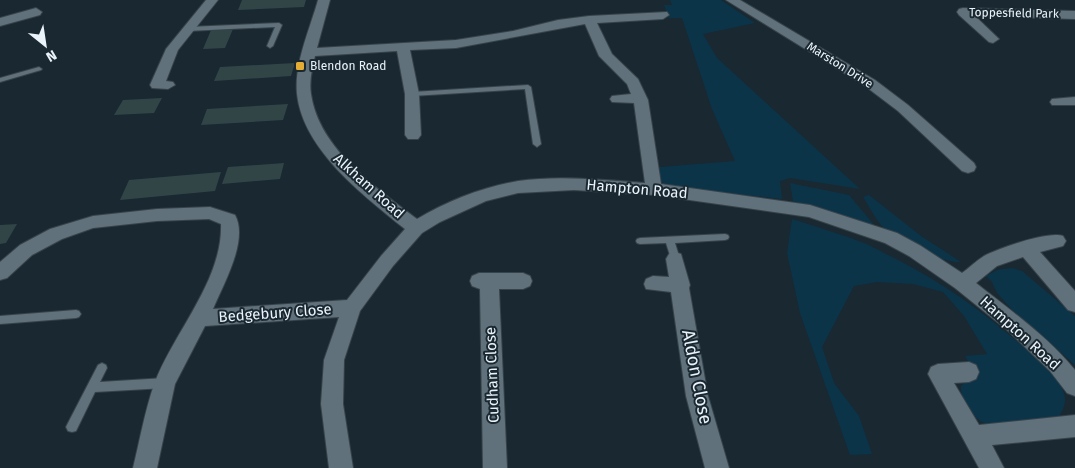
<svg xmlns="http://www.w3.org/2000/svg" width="1075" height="468" font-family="'Fira Sans',sans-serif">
  <rect width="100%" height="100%" fill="#1a2831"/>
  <!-- green -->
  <path fill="#0b3449" d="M670,0h51l34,23 -52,11 14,24 143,131 -70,-11 -10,3 2,18 -107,-12 -13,-5 -6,-8 4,-7 75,-6 -23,-52 -30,-91h-13l-5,-13h8z
    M790,183l59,12 31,37 -87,-31z
    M869,195l52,41 40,26c-15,2 -61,-20 -73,-30 -10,-8 -18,-24 -25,-35z
    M792,219c24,8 49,15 72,24 12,5 23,12 34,17 50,26 95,58 136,97 10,10 24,20 29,34 5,11 0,20 -6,28 -20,2 -42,7 -62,6 -19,0 -35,-21 -34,-39l8,-7 9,-1 -13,-22 22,-2 -23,-38 -21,-24 -30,-8 -36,-2 -23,4 -32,61 12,36 25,33 13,38 -22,1 -50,-142 -13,-60z
    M1012,268l10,3 53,45v49l-62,-54 -16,-18 -5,-11 -6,-6 11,-6z"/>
  <!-- building -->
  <path fill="#314547" d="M242,0h64l-2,7 -66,3z
    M233,29l-8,19 -22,1 8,-19z
    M295,63l-4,13 -77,5 6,-14z
    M162,98l-8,15 -40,2 9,-15z
    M288,104l-5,16 -82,5 6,-16z
    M284,163l-4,16 -58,5 6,-17z
    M221,172l-6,19 -95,9 9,-20z
    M17,224l-11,19 -6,1v-19z"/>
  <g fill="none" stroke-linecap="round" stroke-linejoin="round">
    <!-- lane casing -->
    <g stroke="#37434a" stroke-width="2">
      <path id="lane" d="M279,23l3,2 -9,21 -3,2 -3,-2 8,-19 -87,4 -3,-2 3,-2z
        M39,67l3,2 -1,1 -41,12v-4z
        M528,85l3,2 10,57 -4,3 -4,-3 -8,-55 -113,7 -4,-2 4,-2z
        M725,234l3,1 1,2 -1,2 -3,1 -50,3 5,16 -2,3h-6l-6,-19 -26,1 -3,-1 -1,-2 1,-2 3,-1z
        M76,310l3,1 2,3 -2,3 -3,1 -76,6v-8z
        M102,363l4,2 1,3 -7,14 65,-4 4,2 1,3 -1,3 -4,2 -70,4 -19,39 -4,1 -4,-1 -2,-4 2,-4 30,-58z"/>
    </g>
    <!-- street casing -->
    <g stroke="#37434a" stroke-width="2">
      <path id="street" d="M206,0h12l-40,50 -12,31 7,1 2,3 -7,4 -16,-1 -2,-3 16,-36z
        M318,0h12l-13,48 139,-8 57,-9 45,-11 31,-4 78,-4 2,3 -6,4 -66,4 15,31 26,25 10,21 13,84 149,21 87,28 24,13 41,27c7,-5 14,-12 22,-17 15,-8 64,-25 79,-20l3,5 -3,5 -23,6 35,39v21l-7,-2 -45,-53 -26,9 -21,17c34,27 71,53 99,87v26l-8,-3 -17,-22 -43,-41 -52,-42 -46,-32 -24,-13 -76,-26 -155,-22 -80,-5 -56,3 -32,8 -46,21 -18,11 -29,33 -33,45 -16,49 -1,44 10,64h-24l-8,-64 3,-44 15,-43 -134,9 -30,58 -18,84h-24c7,-28 12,-59 22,-86 19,-50 68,-102 66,-158l-12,-5 -52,2 -64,7 -31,11 -30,16 -25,23 -7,2v-18l20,-17 30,-16 43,-13 64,-7 53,-2 25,8c14,25 -12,70 -22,94l134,-9 34,-44 24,-27c-41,-33 -102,-79 -108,-135 -3,-31 13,-65 21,-94zM585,24l14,32 28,28 4,10 -19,2 -2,3 2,3 22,1 11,80c-42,-3 -86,-8 -127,-2 -35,6 -71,20 -101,38 -41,-31 -98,-70 -106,-125 -2,-13 1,-26 4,-38l82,-5 8,43v41l3,4h10l3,-4 -2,-41 -9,-44 46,-2z
        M726,0h14l135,80 33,25 66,58 2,4 -2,4 -6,2 -6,-2 -64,-60 -33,-25z
        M36,8l6,4 -2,3 -40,11v-8z
        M963,8l112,3v8l-100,-3 24,23 -6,4 -4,-1 -30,-27 -2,-3 2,-3z
        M1075,97v8h-23l-2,-3 2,-3z
        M675,252l6,2 9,31 -1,3 19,108 21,72h-24l-19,-72 -15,-104 -25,-3 -2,-5 2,-5 7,-3 16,1 -3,-18 3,-5z
        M479,273h44l7,3 2,5 -2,5 -7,3h-24l8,179h-24l-3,-179 -8,-3 -2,-5 2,-5z
        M969,362l7,3 3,7 -3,7 -7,3 -15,1 25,42 96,-10v22l-83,8 12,23h-25l-51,-94 3,-7 7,-3z"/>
    </g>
    <!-- lane -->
    <use href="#lane" fill="#60717b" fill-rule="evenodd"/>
    <!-- street -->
    <use href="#street" fill="#60717b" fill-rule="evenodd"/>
  </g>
  <!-- markers -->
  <rect fill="#e4ae35" stroke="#1a2831" stroke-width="2" x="295" y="61" width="10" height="10" rx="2.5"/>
  <g text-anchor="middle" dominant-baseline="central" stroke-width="4" stroke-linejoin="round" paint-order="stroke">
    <!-- far-street labels -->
    <g font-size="12" fill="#eaf3f9" stroke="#1a2831">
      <text transform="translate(1014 13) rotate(1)">Toppesfield Park</text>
      <text transform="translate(840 65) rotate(32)">Marston Drive</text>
    </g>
    <!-- far-poi labels -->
    <g font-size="12" fill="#eaf3f9" stroke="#1a2831" text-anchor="start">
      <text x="310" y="66">Blendon Road</text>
    </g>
    <!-- street labels -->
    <g font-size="15" fill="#eaf3f9" stroke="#1a2831">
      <text transform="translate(369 186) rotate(42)">Alkham Road</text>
      <text transform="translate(637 189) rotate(5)">Hampton Road</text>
      <text transform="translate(275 313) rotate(-4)">Bedgebury Close</text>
      <text transform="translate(1020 333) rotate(42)">Hampton Road</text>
      <text transform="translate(492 375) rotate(-92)">Cudham Close</text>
    </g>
    <!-- near-street labels -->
    <g font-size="18" fill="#eaf3f9" stroke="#1a2831">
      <text transform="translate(697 377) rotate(79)">Aldon Close</text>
    </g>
  </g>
  <!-- north arrow -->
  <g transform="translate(45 45) rotate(150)" stroke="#1a2831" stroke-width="4" paint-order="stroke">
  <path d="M0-4L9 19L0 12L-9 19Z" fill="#eaf3f9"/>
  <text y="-8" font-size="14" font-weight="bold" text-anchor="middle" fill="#eaf3f9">N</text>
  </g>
</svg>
